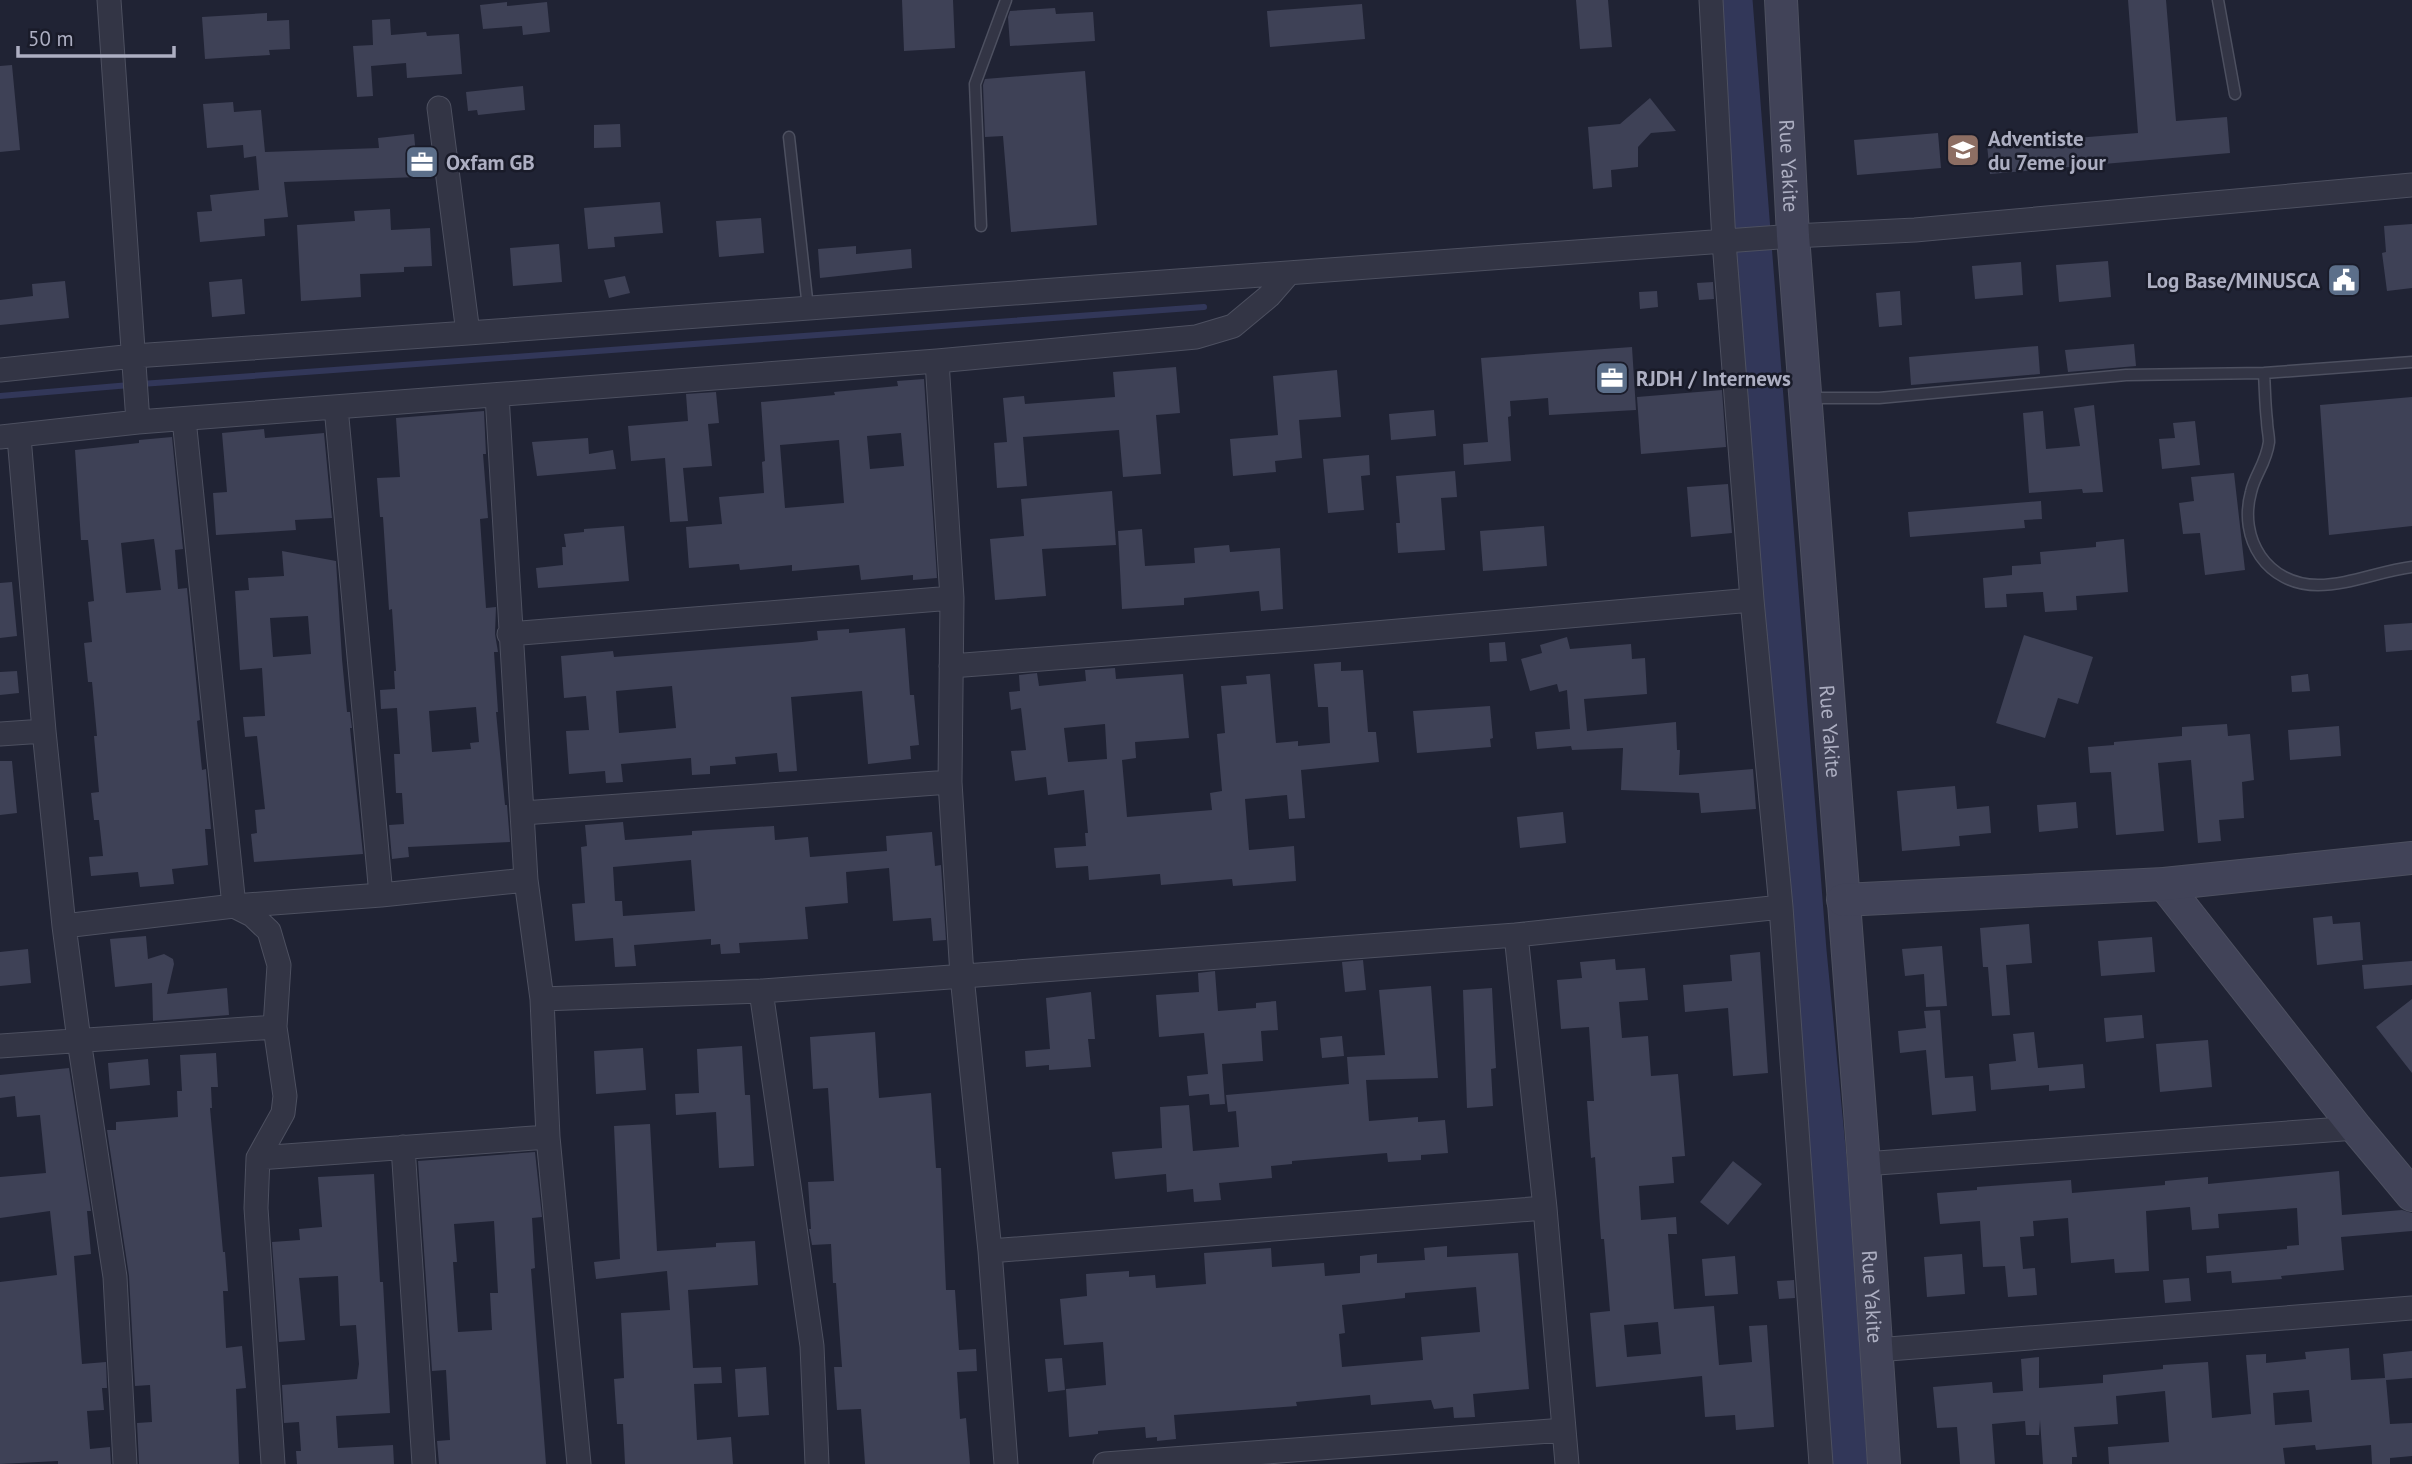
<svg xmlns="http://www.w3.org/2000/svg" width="2412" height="1464" font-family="'PT Sans',sans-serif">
  <rect width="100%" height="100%" fill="#202334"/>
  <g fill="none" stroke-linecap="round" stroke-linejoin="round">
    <!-- stream -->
    <path stroke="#323759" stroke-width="6" d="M141,384l1063,-77
      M0,396l130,-11"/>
    <!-- river -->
    <path stroke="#323759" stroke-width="37" d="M1734,0l74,951 21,217 20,296"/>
  </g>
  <!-- building -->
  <path fill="#3e4156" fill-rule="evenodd" d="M902,0h51l2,48 -51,3z
    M1576,0h32l4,47 -32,2z
    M2128,0h38l10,121 51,-4 3,36 -240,21 -3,-29 151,-12z
    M507,2v4l40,-4 3,30 -27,3 -1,-9 -39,3 -3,-24z
    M1362,4l3,35 -95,8 -3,-36z
    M1055,8l1,6 37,-2 2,29 -85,5 -2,-29 2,-6z
    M267,13v8l22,-1 1,29 -21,1 1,5 -65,4 -3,-42z
    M390,19l1,16 35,-3 1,4 32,-2 3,40 -55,4 -1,-15 -35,3 2,30 -16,1 -4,-51 20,-1 -1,-25z
    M12,65l8,85 -20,2v-86z
    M1085,71l12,154 -86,7 -8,-96 -18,1 -2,-52 2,-6z
    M523,86l2,24 -47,5 -1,-5 -9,1 -2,-19z
    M1650,98l26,33 -25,2 -13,14v20l-27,3 1,17 -19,2 -5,-62 32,-3z
    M233,102l1,10 27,-2 4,42 114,-4 -1,-10 36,-4 4,43 -134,5 4,35 -24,2 1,17 -65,6 -3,-30 15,-1 -2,-16 49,-5 -3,-34 -12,2 -1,-13 -36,3 -4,-44z
    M620,124l1,23 -27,1v-23z
    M1938,133l3,35 -84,7 -3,-35z
    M660,202l3,31 -49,4 1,10 -27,2 -4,-41z
    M390,209l1,21 39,-2 2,38 -28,1v5l-44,2 1,23 -60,4 -4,-76 58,-4 -1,-10z
    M761,218l3,35 -45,4 -3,-36z
    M2412,224v64l-25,3 -5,-38 4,-1 -2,-26z
    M559,244l3,38 -49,4 -3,-38z
    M856,246v8l55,-5 1,19 -92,10 -2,-29z
    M2108,261l3,36 -52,5 -3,-37z
    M2021,262l2,33 -48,4 -3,-33z
    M625,276l5,17 -21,5 -5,-18z
    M242,279l3,35 -33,3 -3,-35z
    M65,281l4,37 -69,7v-25l33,-4 -1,-12z
    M1713,282l1,17 -15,1 -2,-17z
    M1657,291l1,16 -18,2 -1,-17z
    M1900,291l2,34 -23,2 -3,-34z
    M2134,344l2,22 -68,6 -3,-22z
    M2038,346l2,28 -129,11 -2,-28z
    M1632,347l4,63 -87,5 -1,-17 -38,3 1,15 -3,1 3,44 -47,4 -1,-21 25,-2 -7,-84z
    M1176,367l4,46 -24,2 5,59 -38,3 -4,-47 -96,7 4,49 -30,2 -3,-45 13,-1 -4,-44 21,-2 1,8 90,-7 -2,-25z
    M1337,370l4,47 -42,3 3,38 -27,3 1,11 -43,4 -3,-37 48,-4 -5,-59z
    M924,379l13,199 -24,2v-5l-52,5 -2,-15 -67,6v-6l-52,5 -1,-6 -50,4 -3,-41 36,-3 -3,-27 45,-4 -2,-31 3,-1 -4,-59 74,-7 -1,-3 64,-6 -1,-5zM901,433l3,33 -34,3 -3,-33zM839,440l5,63 -59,5 -5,-63z
    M1722,390l4,57 -85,7 -4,-57z
    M716,392l3,31 -11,1 4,42 -29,2 5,53 -18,1 -5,-64 -34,3 -3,-35 60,-5 -2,-27z
    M2412,397v129l-83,9 -9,-130z
    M2094,405l9,87 -20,1 -1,-4 -53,4 -6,-80 20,-2 3,38 34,-3 -6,-38z
    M1434,410l2,26 -45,4 -2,-26z
    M484,411l2,43h-3l5,64 -8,1 6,89 10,-1 -1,27 3,18h-4l4,60h-2l9,93h2l3,37 -102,5 1,10 -17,2 -3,-34 15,-1 -2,-31h-6l-2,-39h6l-3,-46 -16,1 -1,-19 15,-1 -1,-18h2l-4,-62 -3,1 -6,-93h-3l-3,-39 23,-1 -4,-59zM476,707l3,35 -9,1 1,6 -39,3 -3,-41z
    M2195,421l5,44 -38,4 -3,-30 16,-1 -2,-15z
    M264,429l1,9 59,-5 8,85 -37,2 1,10 -80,5 -3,-42 14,-1 -5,-59z
    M172,437l11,112 -8,1 3,39 9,-1 13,132 -3,1 5,49 4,-1 5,60h-6l3,36 -36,4 2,15 -34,3 -2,-15 -47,4 -2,-19 14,-1 -4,-36h-5l-3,-27 8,-1 -5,-56h3l-5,-54h-4l-4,-39 8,-1 -4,-40 6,-1 -6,-61h-7l-6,-90 64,-7v-3zM154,539l7,51 -35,3 -5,-50z
    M588,438l1,16 24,-4 3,19 -79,7 -5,-34z
    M1369,455l1,20 -9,1 3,34 -36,3 -5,-54z
    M1455,471l2,26 -16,1 4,52 -47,3 -2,-30h4l-4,-47z
    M2234,473l11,97 -40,5 -5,-42 -17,1 -4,-31 15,-2 -3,-24z
    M1728,484l4,49 -41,4 -4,-50z
    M1112,491l4,54 -74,4 4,47 -51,4 -5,-61 34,-3 -3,-37z
    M2041,501l1,18 -18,1 1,8 -115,9 -2,-25z
    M624,526l5,55 -91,7 -2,-20 27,-3 -1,-18h4l-2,-13 20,-2v-3z
    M1544,526l3,40 -64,5 -3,-40z
    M1142,529l3,37 50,-3 -1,-15 35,-3 1,7 50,-4 3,61 -22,2 -2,-20 -75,7v7l-62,4 -4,-78z
    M2124,539l4,53 -52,4 1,14 -32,2 -2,-20 -37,2 1,13 -22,1 -2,-30 29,-3v-9l29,-2 -1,-12 56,-5v-5z
    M282,551l54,10 6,98 5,53h3l2,16h-2l13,126 -109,8 -3,-28 6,-1 -2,-23 10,-1 -8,-73 -12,1 -2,-20 22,-1 -3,-48 -22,2 -5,-79 14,-1 -1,-12 36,-2zM308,616l3,38 -38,3 -3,-39z
    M12,582l5,54 -17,2v-55z
    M2412,623v27l-26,2 -2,-27z
    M905,628l5,67h4l5,50 -9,1 1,13 -43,5 -6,-73 -71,6 6,74 -18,1 -2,-19 -42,4 1,7 -26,2v8l-18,1 -1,-17 -70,6 2,18 -17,1 -1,-12 -36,3 -3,-43 23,-1 -3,-34 -22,2 -3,-42 52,-5 1,6 188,-15 16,-2 -1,-9 32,-2v4zM672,686l4,42 -57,5 -3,-42z
    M2024,635l69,22 -15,47 -20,-6 -13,40 -49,-15z
    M1567,637l3,12 61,-5 1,15 13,-1 2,36 -63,5 3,32 89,-9 1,28h3l-1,25 74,-6 3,40 -55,4 -2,-20 -78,-3 2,-42 -51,2 -1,-4 -34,3 -2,-17 35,-3 -3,-39 -8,2 -2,-8 -27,7 -9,-32 21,-6 -2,-8z
    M1505,642l2,19 -17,1 -1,-19z
    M1341,662v9l22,-1 5,62h8l3,30 -78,8 4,48 -16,1 -2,-24 -42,4 4,51 45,-4 2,35 -63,5 -1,-7 -71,6 -1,-11 -71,6 -1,-14 -32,2 -2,-20 32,-2 -1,-13h3l-4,-43 -36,5 -2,-18 -31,4 -4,-30 15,-1 -5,-42 -10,2 -2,-18 11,-1 -1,-16 18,-2 2,13 47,-5 -1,-11 30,-2 1,11 67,-5 6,64 -54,4 1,16 -14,2 5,57 85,-7 -2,-17 12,-2 -5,-57 8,-1 -4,-47 26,-2 -1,-8 24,-2 6,69 22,-2v5l32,-3 -2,-36h-10l-4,-43zM1105,724l2,35 -39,3 -4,-34z
    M17,671l2,22 -19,2v-23z
    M2308,674l2,17 -18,1 -1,-16z
    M1490,706l3,32 -3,1 1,8 -74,6 -4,-42z
    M2227,724l1,12 22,-2 4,46 -12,2 2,36 -25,2 2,21 -23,2 -7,-83 -33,3 6,68 -48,4 -5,-63 -21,1 -2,-26 26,-2v-3l68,-6v-9z
    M2339,726l2,30 -51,4 -2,-30z
    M0,761h12l5,52 -17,2z
    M1955,786l2,23 32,-3 2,27 -32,3 1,10 -58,5 -5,-60z
    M2076,802l2,26 -39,4 -2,-27z
    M1563,812l3,31 -46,5 -3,-31z
    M623,822l2,18 67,-5v-4l82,-5 1,14 33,-3 2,20 77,-6 -1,-15 46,-4 3,34 6,-1 5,75 -13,1 -2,-23 -38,3 -4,-53 -43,4 2,31 -43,4 3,32 -69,4 1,10 -19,1 -1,-10 -9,1v-6l-77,6 2,21 -21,1 -2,-29 -38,3 -3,-37 13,-1 -4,-56 6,-1 -2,-21zM691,860l4,51 -72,5 -1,-15h-7l-2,-34z
    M2332,916l1,8 27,-2 3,38 -46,5 -4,-47z
    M2029,924l3,39 -26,2 4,50 -18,1 -4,-49h-5l-3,-39z
    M146,936l2,23 16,-5 9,5 1,5 -7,30 60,-6 2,27 -76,6 -1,-38 -37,4 -5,-48z
    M2152,937l3,35 -54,4 -3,-35z
    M1942,946l5,60 -21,1 -2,-33 -19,2 -3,-27z
    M28,949l3,34 -31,3v-34z
    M1760,952l8,121 -35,3 -5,-68 -43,4 -2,-27 49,-4 -2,-26z
    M1615,959l1,11 29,-2 3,32 -29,2 3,36 26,-2 3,40 27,-2 7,82 -13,1 2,26 -35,3 2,34 35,-3 1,17h-9l6,75 40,-3 5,59 33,-3 -3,-36 18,-1 7,102 -38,3 -1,-15 -30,2 -3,-41 -106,11 -6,-74 20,-2 -6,-72h-3l-6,-82 -4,1 -4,-57h7l-5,-74 -28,2 -4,-49 25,-2 -2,-16zM1658,1322l3,32 -34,3 -3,-32z
    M1363,960l3,30 -21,2 -3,-30z
    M2412,961v24l-48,4 -2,-24z
    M1215,971l3,40 38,-3v-5l20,-2 2,29 -17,1 2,30 -41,3 3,40 -15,1 -1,-11 -20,2 -2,-20 21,-2 -4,-41 -45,4 -3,-42 43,-3 -1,-19z
    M1431,986l7,92 -72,2 3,41 49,-4v5l27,-2 3,33 -27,2v5l-33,2 -1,-9 -95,8v3l-21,2 1,12 -53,5 2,17 -27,2 -1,-13 -26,3 -1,-18 -51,5 -3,-27 50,-4 -2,-41 29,-2 4,46 46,-4 -3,-36 -8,1 -2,-17 123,-11 -2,-27 38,-2 -6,-65z
    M1492,988l4,80 -5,1 2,37 -26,2 -4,-118z
    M1091,992l4,47h-7l3,28 -42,3v-5l-23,2 -1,-16 25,-2 -4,-51z
    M2412,999v74l-36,-46z
    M1940,1010l5,68 28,-2 3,35 -44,4 -6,-65 -26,3 -2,-22 28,-3 -2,-17z
    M2142,1015l2,23 -38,4 -2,-24z
    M875,1032l4,66 52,-5 5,75h5l5,122h9l4,60 17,-1 1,22 -20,1 3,47 6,-1 4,46h-105l-4,-55 -24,1 -3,-43h8l-6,-84h-3l-2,-39 -19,1 -3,-16h2l-3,-47 26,-1 -6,-93 -15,1 -3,-52z
    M2034,1032l4,36 45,-4 2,24 -36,3v-6l-58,5 -2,-26 27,-3 -3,-27z
    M1342,1036l2,20 -22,2 -2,-20z
    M2208,1040l4,47 -52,5 -4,-48z
    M742,1046l3,49h5l4,71 -35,2 -3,-56 -40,3 -1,-21 24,-1 -2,-44z
    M643,1048l3,42 -50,4 -2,-43z
    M216,1053l2,34h-7l1,21h-2l13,144h2l3,39h-5l3,57 16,-2 4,42 -10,1 3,75h-100l-2,-41 15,-1 -2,-37 -15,1 -6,-110 -22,-146h9v-8l62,-5 -1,-26h5l-2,-36z
    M148,1059l2,26 -40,4 -2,-26z
    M69,1068l22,143h-4l4,43 -17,2 8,108 24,-2 1,26h-5l2,22 -17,1 3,38 20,-2 1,17h-53v-3l-58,3v-182l57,-7 -7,-64 -50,7v-41l46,-4 -6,-58 -23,2 -2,-21 -15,2v-23z
    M650,1124l7,127 59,-4v-4l39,-2 3,44 -70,5 5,78 28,-1 1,16 -28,1 3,56 34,-3 2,27h-108l-2,-40h-6l-3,-45 10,-1 -3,-65 49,-3 -3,-39 -71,8 -2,-17 26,-3 -6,-133z
    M535,1152l7,65 -10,1 3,50 -4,1 15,195h-107l-2,-23 13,-1 -4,-70 -14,1 -14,-210zM494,1221l4,72h-8l2,37 -34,2 -5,-70h4l-3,-38z
    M1733,1161l29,23 -34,41 -28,-23z
    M2339,1171l3,44 60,-5 10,3v18l-71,6 3,33 -63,6 1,3 -50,4 -1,-12 -24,2 -1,-17 81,-7v-3l12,-1 -2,-37 -79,6 1,14 -27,2 -2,-23 -44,4 3,60 -34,2 -1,-14 -43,4 -3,-45 -35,3 1,15 -14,1 3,32 12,-1 2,27 -29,2 -3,-31 -22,1 -3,-46 -40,3 -3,-31 40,-3v-3l94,-7 1,13 93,-8v-4l43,-4v7z
    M374,1174l6,108h3l7,131 -54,3 2,32 55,-3 1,19h-97l-1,-13h5l-2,-29 -15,1 -2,-38 75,-6 2,-15 -3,-39 -16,1 -2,-50 -39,2 6,62 -26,2 -7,-100 28,-2 -1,-11 23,-2 -4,-50z
    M1447,1246v11l71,-4 11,136 -56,5 2,23 -21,1 -1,-11 -19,2 -3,-9 -60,5 -1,-10 -74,7 1,4 -123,9 2,24 -19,2v-4l-11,1 -1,-11 -47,4v3l-29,3 -3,-48 40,-4 -3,-43 -39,3 -4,-46 27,-3 -1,-22 43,-3v6l26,-2 1,13 50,-4 -2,-31 67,-5 1,19 52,-4 1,13 35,-3v-17l17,-2v9l48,-3 -1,-12zM1476,1287l4,45 -59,5 2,23 -81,7 -3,-33 6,-1 -3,-28 63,-7v-5z
    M1962,1254l3,40 -38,3 -3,-40z
    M1735,1256l3,38 -33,2 -3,-37z
    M2189,1278l2,23 -26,2 -2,-23z
    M1794,1280l1,18 -16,1 -2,-18z
    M2349,1348l2,32 34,-2 -2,-24 29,-3v27l-26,2 4,44 22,-1v33l-22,2v6h-18l-1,-19 -55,5 -1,-5 -32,3 2,16h-176l-1,-17 61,-5 -4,-51 -49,5 2,28 -44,3 3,30h-5v7h-29l-3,-44 -1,15h-13l-1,-14 -33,3 3,40h-35l-3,-37 -20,1 -4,-41 59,-5 1,11 30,-2 -2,-32 18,-2v31l64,-5v-8l60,-6v-4l45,-3 4,56 39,-4 -5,-59 20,-1v9l40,-4 -1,-7zM2309,1390l3,32 -37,3 -2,-32z
    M1062,1358l3,32 -17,2 -3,-33z
    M766,1367l3,48 -31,2 -3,-48z"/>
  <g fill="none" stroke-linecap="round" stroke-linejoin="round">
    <!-- lane casing -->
    <g stroke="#4d5060" stroke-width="13">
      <path id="lane" d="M2218,0l17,94
        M789,137l19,171
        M981,226l-6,-142 31,-84
        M2264,373c1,16 1,32 3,48 0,7 2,14 2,21 -3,22 -14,32 -18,50 -13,47 16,93 67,93 31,0 62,-14 94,-18
        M1808,398h71l247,-23 138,-2 148,-11"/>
    </g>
    <!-- street casing -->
    <g stroke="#4d5060" stroke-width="25">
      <path id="street" d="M109,0l29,422
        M1711,0l13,242 28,358 29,307 40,557
        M439,108l29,225
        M937,361l15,237 -2,184 12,194 28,275 16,213
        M0,370l134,-14 334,-23 1325,-97 122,-6 497,-45
        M497,395l29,485 16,119 6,138 31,327
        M336,407l45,488
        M184,419l50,487 18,9 17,16 10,34 -4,62 10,69 -2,17 -25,45 -2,50 17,256
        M0,437l138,-15 799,-61 259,-24 37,-11 36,-30 20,-23
        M19,437l25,294 20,195 15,114 36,237 10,187
        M509,634l443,-36
        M951,666l367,-28 434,-38
        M0,734l44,-3
        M523,813l427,-31
        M64,926l170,-20 147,-11 145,-15
        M1516,935l29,273 22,256
        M761,991l51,355 5,118
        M542,999l219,-8 755,-56 265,-28
        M0,1046l275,-19
        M403,1147l21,317
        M258,1158l290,-21
        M1864,1164l492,-36
        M990,1251l555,-43
        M1876,1350l536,-42
        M1105,1464l459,-34"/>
    </g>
    <!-- secondary casing -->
    <g stroke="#4d5060" stroke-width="34">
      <g id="secondary">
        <path id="s1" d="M1781,0l12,236 71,928 20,300"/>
        <path d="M2164,884l192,244 56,67"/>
        <path d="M1843,900l321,-16 248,-26"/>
      </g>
    </g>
    <!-- lane -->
    <use href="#lane" stroke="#333545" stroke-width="10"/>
    <!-- street -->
    <use href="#street" stroke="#333545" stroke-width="23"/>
    <!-- secondary -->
    <use href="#secondary" stroke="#414358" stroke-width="32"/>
  </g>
  <!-- icons -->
  <defs>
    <g id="school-square" transform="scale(1.75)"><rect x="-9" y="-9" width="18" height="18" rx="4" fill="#8d6e63" stroke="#191b29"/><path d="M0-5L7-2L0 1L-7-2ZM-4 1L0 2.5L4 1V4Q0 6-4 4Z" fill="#fff"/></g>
    <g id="office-square" transform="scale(1.75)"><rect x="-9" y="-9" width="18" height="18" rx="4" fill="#5c6f8a" stroke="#191b29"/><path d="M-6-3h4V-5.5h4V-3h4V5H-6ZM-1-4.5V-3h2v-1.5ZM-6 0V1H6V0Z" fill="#fff"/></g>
    <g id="civic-square" transform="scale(1.75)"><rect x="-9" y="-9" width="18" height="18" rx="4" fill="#5c6f8a" stroke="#191b29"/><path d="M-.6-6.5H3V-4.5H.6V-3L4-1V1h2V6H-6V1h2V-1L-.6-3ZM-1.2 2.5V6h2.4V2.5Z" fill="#fff"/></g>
  </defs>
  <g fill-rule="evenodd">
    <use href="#school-square" x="1963" y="150"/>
    <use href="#office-square" x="422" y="162"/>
    <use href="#civic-square" x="2344" y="280"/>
    <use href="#office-square" x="1612" y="378"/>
  </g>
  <g text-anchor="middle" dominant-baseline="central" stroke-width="5" stroke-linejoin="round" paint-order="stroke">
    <!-- poi labels -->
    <g font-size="21" font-weight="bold" fill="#adafc2" stroke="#191b29" text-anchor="start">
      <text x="1988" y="138">Adventiste<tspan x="1988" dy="24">du 7eme jour</tspan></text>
      <text x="446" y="162">Oxfam GB</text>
      <text x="2320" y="280" text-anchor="end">Log Base/MINUSCA</text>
      <text x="1636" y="378">RJDH / Internews</text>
    </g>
    <!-- street labels -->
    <g font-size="21" fill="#adafc2" stroke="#191b29">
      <text stroke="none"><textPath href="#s1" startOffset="166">Rue Yakite</textPath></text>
      <text stroke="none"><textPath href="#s1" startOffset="733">Rue Yakite</textPath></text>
      <text stroke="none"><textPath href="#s1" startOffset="1300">Rue Yakite</textPath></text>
    </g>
  </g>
  <!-- scale -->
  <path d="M18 46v10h156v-10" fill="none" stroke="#adafc2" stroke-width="3.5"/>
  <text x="28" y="46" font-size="21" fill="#adafc2" stroke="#191b29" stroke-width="5" paint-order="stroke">50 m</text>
</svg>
